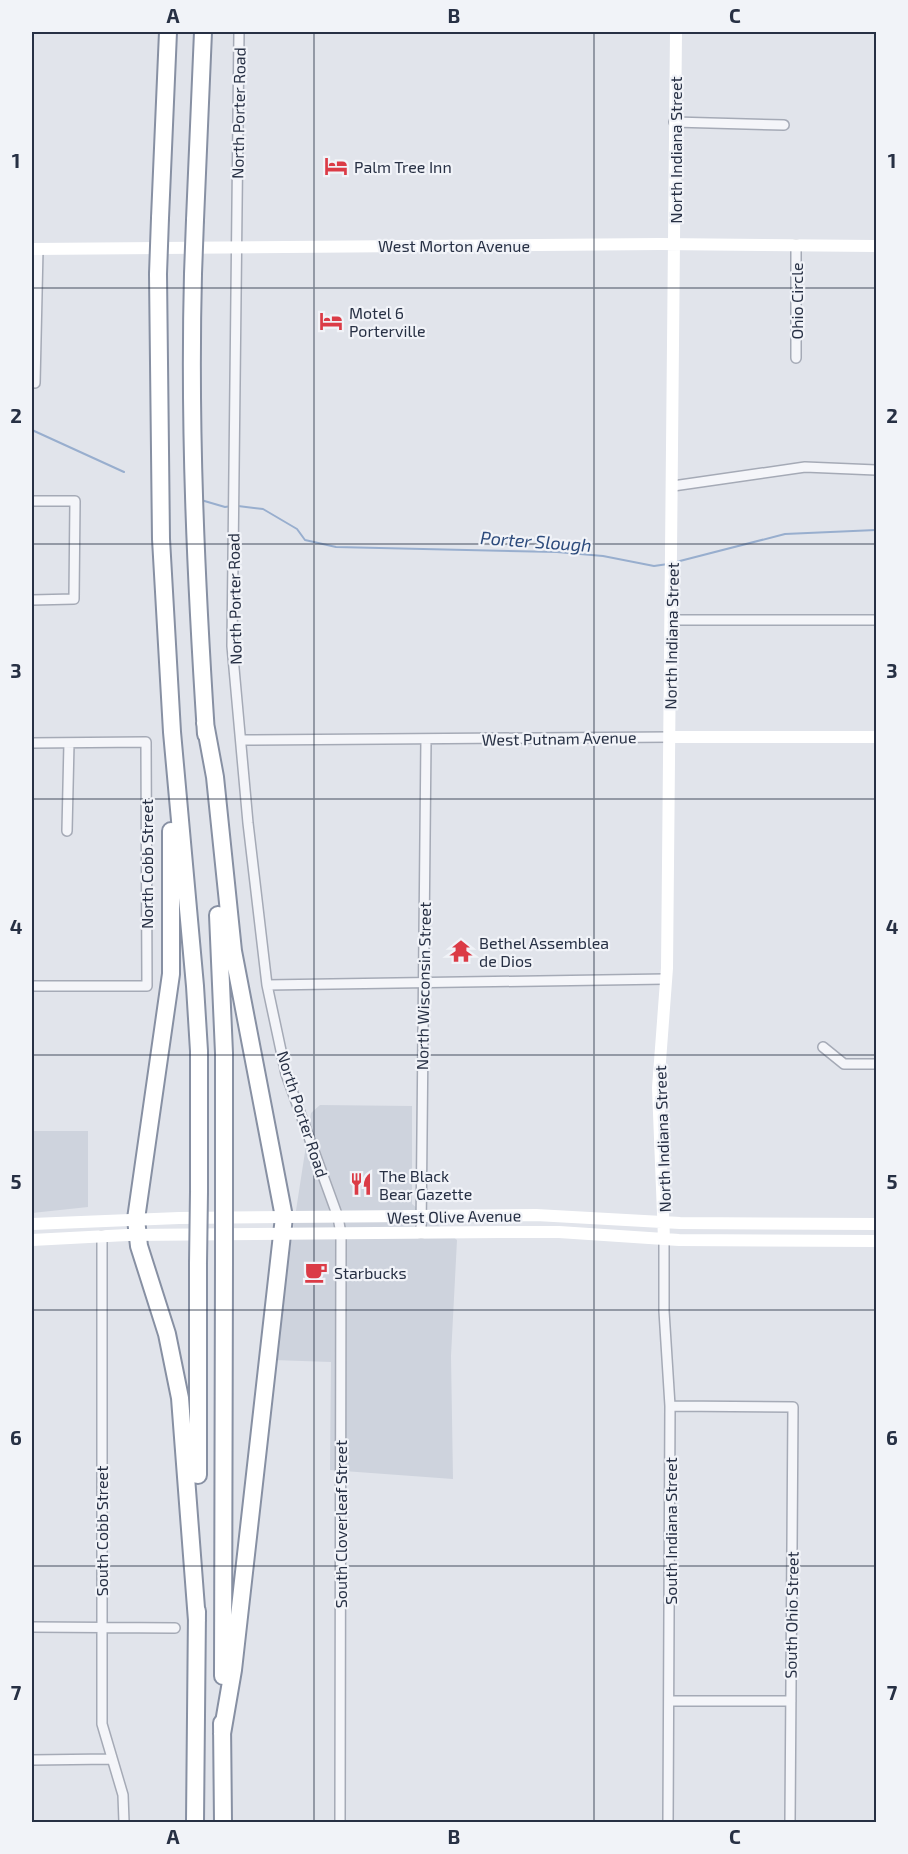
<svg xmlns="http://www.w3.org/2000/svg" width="908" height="1854" font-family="'Exo 2',sans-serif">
  <rect width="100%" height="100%" fill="#e1e4eb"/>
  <!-- built -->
  <path fill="#ced3dd" d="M320,1105l92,1v98l45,36 -6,116 2,123 -123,-9 1,-108 -58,-2 38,-247z
    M32,1131h56v76l-56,6z"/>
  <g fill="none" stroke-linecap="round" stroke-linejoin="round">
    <!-- stream -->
    <path stroke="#98aece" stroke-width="2" d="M32,430l92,42
      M201,500l24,7 7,-1
      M238,506l25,3 34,20 8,11 31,7 221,5 46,4 51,10 14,-2
      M676,562l109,-28 91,-4"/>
    <!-- street casing -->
    <g stroke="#a5aab6" stroke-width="12">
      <path id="street" d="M239,32l-7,614 16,177 19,162 19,89 52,143 3,17 -1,588
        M674,122l110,3
        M796,245v113
        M35,383l3,-134
        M673,486l132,-19 71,3
        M32,501h43l-1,98 -42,1
        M671,620h205
        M242,740l428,-3
        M32,743l114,-1 1,244h-115
        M67,831l2,-88
        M267,985l399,-6
        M823,1047l21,17h32
        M421,1233l5,-494
        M102,1236v488l21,71 1,27
        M664,1239v72l6,95 -2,416
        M670,1406l123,1 -3,415
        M32,1627l143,1
        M669,1701h122
        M32,1760l79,-1"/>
    </g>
    <!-- highway casing -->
    <g stroke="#8790a3" stroke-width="20">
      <path id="highway" d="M160,218l8,-186
        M195,220l8,-188
        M158,274l3,265 11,193 23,254 4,65v141
        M193,274c-4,154 3,306 13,460
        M205,723l10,54 18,174 51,266 -51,453 -11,64
        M171,831v143l-35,245 3,27 28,88 13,64 17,223
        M218,915l6,138v137
        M198,1475v-212
        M223,1676l1,-413
        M222,1723l1,99
        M195,1822l2,-211"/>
    </g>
    <!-- street -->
    <use href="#street" stroke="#f4f5f9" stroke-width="9"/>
    <!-- secondary -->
    <path stroke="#fff" stroke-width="12" d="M32,249l628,-5 216,2
      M670,737h206
      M32,1224l147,-6 357,-3 144,8 196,1
      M664,1239l-6,-151 9,-120 9,-936
      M32,1240l95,-5 373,-3h59l120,8 197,1"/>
    <!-- highway -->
    <use href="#highway" stroke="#fff" stroke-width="16"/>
    <!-- highway-bridge casing -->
    <g stroke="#8790a3" stroke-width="20" stroke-linecap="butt">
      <path id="highway-bridge" d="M158,274l2,-56
        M193,274l2,-54
        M198,1263l1,-71
        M224,1263v-73"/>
    </g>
    <!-- highway-bridge -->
    <use href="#highway-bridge" stroke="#fff" stroke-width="16"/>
  </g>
  <!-- grid -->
  <path fill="none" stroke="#273044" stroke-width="1.5" stroke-opacity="0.55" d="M314,32v1790M594,32v1790M32,288h844M32,544h844M32,799h844M32,1055h844M32,1310h844M32,1566h844"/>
  <!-- icons -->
  <defs>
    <g id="hotel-bare" transform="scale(1.8)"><path d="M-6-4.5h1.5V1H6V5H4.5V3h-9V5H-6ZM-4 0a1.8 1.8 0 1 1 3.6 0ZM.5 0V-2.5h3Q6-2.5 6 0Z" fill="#db3b46" stroke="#f1f3f8" stroke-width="2.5" paint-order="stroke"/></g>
    <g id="temple-bare" transform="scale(1.8)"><path d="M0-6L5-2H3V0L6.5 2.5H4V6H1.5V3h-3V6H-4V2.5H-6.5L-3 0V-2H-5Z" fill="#db3b46" stroke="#f1f3f8" stroke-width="2.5" paint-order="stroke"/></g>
    <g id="restaurant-bare" transform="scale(1.8)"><path d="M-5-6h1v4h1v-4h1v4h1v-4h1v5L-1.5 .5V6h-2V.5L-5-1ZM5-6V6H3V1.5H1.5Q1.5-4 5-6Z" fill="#db3b46" stroke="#f1f3f8" stroke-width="2.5" paint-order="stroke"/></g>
    <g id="cafe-bare" transform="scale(1.8)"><path d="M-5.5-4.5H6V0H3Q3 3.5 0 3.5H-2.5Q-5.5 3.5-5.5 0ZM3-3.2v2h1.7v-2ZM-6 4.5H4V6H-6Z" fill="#db3b46" stroke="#f1f3f8" stroke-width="2.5" paint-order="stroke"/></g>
  </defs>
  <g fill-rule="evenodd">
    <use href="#hotel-bare" x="336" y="166"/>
    <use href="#hotel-bare" x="331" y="321"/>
    <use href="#temple-bare" x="461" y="951"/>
    <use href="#restaurant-bare" x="361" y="1184"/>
    <use href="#cafe-bare" x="316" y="1272"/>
  </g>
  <g text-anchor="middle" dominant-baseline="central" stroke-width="4.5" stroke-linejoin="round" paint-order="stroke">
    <!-- street labels -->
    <g font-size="16" fill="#273044" stroke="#f1f3f8">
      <text transform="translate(238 113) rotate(-89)">North Porter Road</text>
      <text transform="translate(675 150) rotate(-90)">North Indiana Street</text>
      <text x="454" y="245">West Morton Avenue</text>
      <text transform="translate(796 301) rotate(-90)">Ohio Circle</text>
      <text transform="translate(234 599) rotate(-91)">North Porter Road</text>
      <text transform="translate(671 636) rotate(-89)">North Indiana Street</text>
      <text transform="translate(559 738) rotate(-1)">West Putnam Avenue</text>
      <text transform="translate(146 864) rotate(-90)">North Cobb Street</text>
      <text transform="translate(423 986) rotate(-89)">North Wisconsin Street</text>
      <text transform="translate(303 1114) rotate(72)">North Porter Road</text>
      <text transform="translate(662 1139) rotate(-92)">North Indiana Street</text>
      <text transform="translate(454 1216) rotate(-1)">West Olive Avenue</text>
      <text transform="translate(340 1524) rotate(-90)">South Cloverleaf Street</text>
      <text transform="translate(101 1531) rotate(-90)">South Cobb Street</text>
      <text transform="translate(670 1531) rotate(-90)">South Indiana Street</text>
      <text transform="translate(791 1615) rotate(-89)">South Ohio Street</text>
    </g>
    <!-- poi labels -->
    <g font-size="16" fill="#273044" stroke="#f1f3f8" text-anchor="start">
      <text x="354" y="166">Palm Tree Inn</text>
      <text x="349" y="312">Motel 6<tspan x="349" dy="18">Porterville</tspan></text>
      <text x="479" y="942">Bethel Assemblea<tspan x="479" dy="18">de Dios</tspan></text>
      <text x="379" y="1175">The Black<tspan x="379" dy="18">Bear Gazette</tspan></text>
      <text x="334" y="1272">Starbucks</text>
    </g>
    <!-- water labels -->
    <g font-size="18" font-style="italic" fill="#2d4b7c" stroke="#f1f3f8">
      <text transform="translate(536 541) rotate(4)">Porter Slough</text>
    </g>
  </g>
  <!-- border -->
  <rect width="908" height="1854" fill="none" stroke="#f1f3f8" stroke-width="66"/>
  <rect x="33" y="33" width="842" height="1788" fill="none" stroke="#273044" stroke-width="2"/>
  <g font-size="20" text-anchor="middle" font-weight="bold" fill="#273044">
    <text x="173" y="23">A</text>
    <text x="454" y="23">B</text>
    <text x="735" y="23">C</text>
    <text x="16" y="168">1</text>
    <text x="892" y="168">1</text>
    <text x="16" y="423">2</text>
    <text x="892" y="423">2</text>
    <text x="16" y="678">3</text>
    <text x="892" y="678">3</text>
    <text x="16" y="934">4</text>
    <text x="892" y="934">4</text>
    <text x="16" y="1189">5</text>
    <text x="892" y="1189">5</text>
    <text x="16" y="1445">6</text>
    <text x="892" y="1445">6</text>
    <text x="16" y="1700">7</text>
    <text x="892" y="1700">7</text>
    <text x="173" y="1844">A</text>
    <text x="454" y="1844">B</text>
    <text x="735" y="1844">C</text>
  </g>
</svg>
